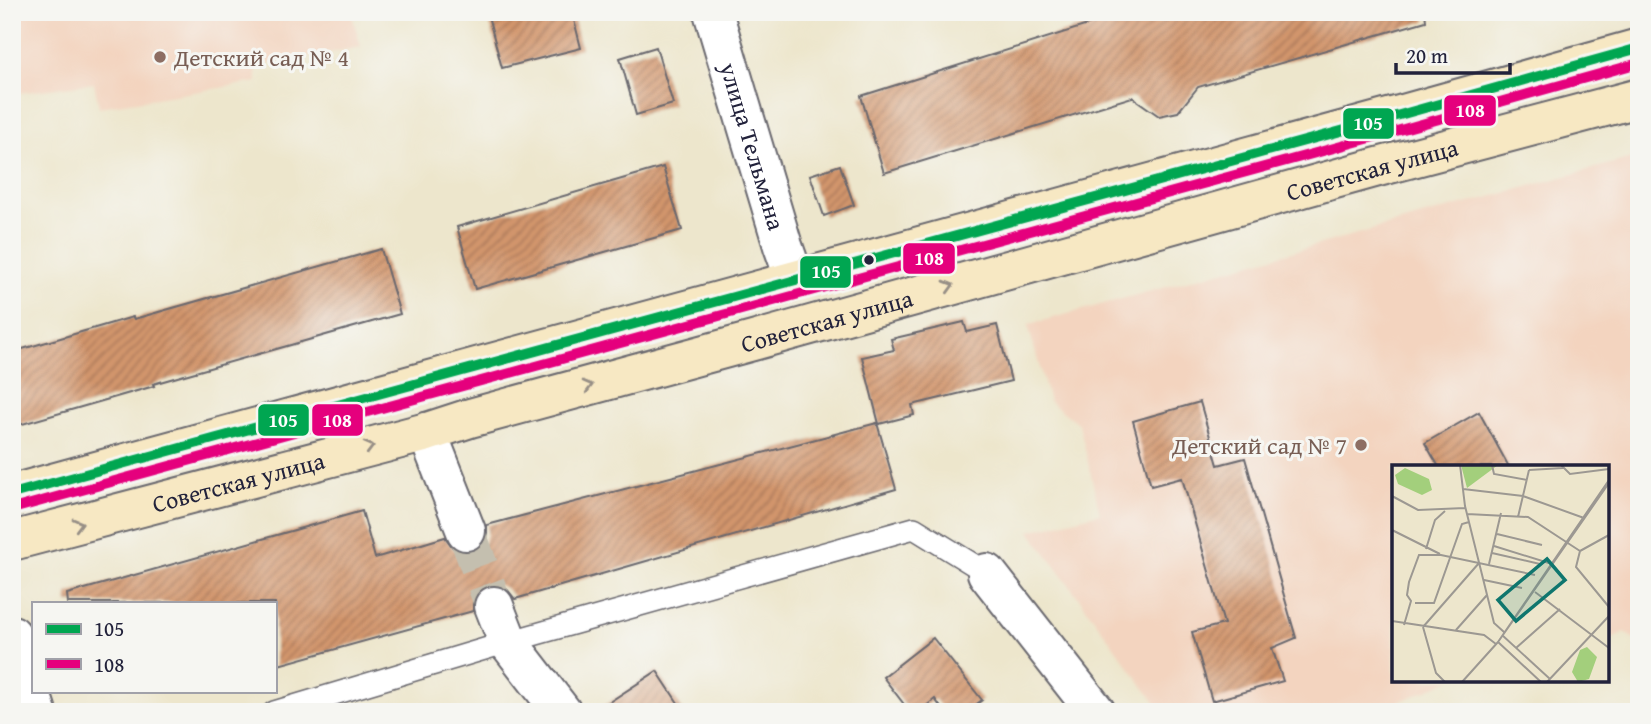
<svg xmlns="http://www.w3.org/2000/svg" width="1651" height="724" font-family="'Gentium Book Plus',serif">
  <defs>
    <pattern id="building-hatch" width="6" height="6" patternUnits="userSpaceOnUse" patternTransform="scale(1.75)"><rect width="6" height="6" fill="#d2956c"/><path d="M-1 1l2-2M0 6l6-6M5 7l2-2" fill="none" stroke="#aa795a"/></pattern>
  </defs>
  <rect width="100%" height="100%" fill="#f6f6f2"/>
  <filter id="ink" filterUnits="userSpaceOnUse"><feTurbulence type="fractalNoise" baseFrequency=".0143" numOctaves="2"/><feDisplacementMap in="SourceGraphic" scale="14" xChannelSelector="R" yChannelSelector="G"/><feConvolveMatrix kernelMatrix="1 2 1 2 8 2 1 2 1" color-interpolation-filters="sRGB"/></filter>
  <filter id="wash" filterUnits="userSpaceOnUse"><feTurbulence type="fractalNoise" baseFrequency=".00686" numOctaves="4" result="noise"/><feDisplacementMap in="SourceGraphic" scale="28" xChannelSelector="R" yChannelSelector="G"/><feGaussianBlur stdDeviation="1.57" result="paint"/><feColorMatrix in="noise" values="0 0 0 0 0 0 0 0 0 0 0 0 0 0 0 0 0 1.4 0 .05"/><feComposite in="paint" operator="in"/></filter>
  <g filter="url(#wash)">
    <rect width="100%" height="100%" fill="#ede6cc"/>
    <!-- built -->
    <path fill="#f3d4bf" d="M12,12h339l10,35 -105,19 1,16 -158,25 -5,-24 -82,11z
      M1639,156v485l-2,1 -12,-10 -18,10v-175h-213v213h57l-76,32h-213l-132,-181 70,-18 -21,-89 -30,-23 -21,-76z"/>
    <g id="blocks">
      <!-- building -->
      <path fill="url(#building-hatch)" d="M487,12h85l9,36 -79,20z
        M1129,12h296l1,9 -228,66 -20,25 -19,4 -27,-19 -248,76 -23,-77z
        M656,47l17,57 -37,11 -16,-57z
        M840,165l14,40 -30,11 -14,-41z
        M663,167l19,63 -207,59 -18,-62z
        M381,249l19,65 -247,70 1,2 -142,41v-75l121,-35 1,2z
        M964,322l3,10 30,-7 14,56 -99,24 2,10 -35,9 -17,-67 32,-7 -3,-11z
        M1200,402l18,63 27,-7 51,180 -24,10 11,33 -71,20 -20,-69 32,-8 -42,-146 -31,8 -18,-65z
        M1479,412l30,55h-70l-14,-24z
        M877,423l19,66 -381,110 -8,-10 -10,-5 -10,1 -10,8 -4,9v9l-198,55v-63h-207l-1,-9 295,-83 13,47 70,-21 8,11 10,5 10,-1 10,-8 4,-9v-10z
        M933,638l49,62 -16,12h-22l-9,-13 -16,13h-9l-27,-35z
        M657,671l27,41h-90z"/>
    </g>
  </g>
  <g filter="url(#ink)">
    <use href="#blocks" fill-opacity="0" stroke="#69676e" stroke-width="2"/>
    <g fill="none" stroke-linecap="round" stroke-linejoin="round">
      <!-- street-tunnel -->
      <path stroke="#c4bfaf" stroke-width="38" stroke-dasharray="38 19" stroke-linecap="butt" d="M466,531l28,75"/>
      <!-- lane casing -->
      <g stroke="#69676e" stroke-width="24">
        <path id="lane" d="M274,712l234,-70 406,-114 73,45"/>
      </g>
      <!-- street casing -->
      <g stroke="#69676e" stroke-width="42">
        <g id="street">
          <path id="s1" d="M713,12l70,234 12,34"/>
          <path d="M427,432l39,99"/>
          <path d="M987,573l109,139"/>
          <path d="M494,606l14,36 54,70"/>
          <path d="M12,635l25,77"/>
        </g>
      </g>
      <!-- secondary casing -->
      <g stroke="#69676e" stroke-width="42">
        <g id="secondary">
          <path d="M12,494l1384,-378 243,-68"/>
          <path id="s2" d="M12,541l415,-109 43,-14 283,-77 625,-174 261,-69"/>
        </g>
      </g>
      <!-- lane -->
      <use href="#lane" stroke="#fff" stroke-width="21"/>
      <!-- street -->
      <use href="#street" stroke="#fff" stroke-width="38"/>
      <!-- secondary -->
      <use href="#secondary" stroke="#f7e8c3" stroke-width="38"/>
      <!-- bus-1 casing -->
      <g stroke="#f6f6f2" stroke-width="16">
        <path id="bus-1" d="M12,494l1384,-378 243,-68"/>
      </g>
      <!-- bus-2 casing -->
      <g stroke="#f6f6f2" stroke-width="16">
        <path id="bus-2" d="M16,508l1384,-378 239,-67"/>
      </g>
      <!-- bus-1 -->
      <use href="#bus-1" stroke="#00a651" stroke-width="10"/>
      <!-- bus-2 -->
      <use href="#bus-2" stroke="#e5007d" stroke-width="10"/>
    </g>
    <!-- one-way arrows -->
    <defs><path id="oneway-chevron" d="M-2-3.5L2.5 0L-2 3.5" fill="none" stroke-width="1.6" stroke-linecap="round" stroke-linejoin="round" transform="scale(1.75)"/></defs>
    <g stroke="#978f86">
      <use href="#oneway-chevron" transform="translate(949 286) rotate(-16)"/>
      <use href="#oneway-chevron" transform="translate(588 386) rotate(-15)"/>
      <use href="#oneway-chevron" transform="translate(369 447) rotate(-15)"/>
      <use href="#oneway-chevron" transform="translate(78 524) rotate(-15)"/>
    </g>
  </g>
  <!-- markers -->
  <g fill="#8d6e63" stroke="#f6f6f2" stroke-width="2.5">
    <circle cx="160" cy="57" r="7"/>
    <circle cx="1361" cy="445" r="7"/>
  </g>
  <circle fill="#22223b" stroke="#f6f6f2" stroke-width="2.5" cx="869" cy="260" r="6"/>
  <g text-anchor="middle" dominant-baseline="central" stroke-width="6" stroke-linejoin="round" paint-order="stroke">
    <!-- education labels -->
    <g font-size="24" fill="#785e54" stroke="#f6f6f2" text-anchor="start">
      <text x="174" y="57">Детский сад № 4</text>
      <text x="1347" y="445" text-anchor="end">Детский сад № 7</text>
    </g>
    <!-- street labels -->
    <g font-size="24" fill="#22223b" stroke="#f6f6f2">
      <text stroke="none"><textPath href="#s1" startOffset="140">улица Тельмана</textPath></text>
      <text stroke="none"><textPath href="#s2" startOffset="1410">Советская улица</textPath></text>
      <text stroke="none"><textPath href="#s2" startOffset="844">Советская улица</textPath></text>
      <text stroke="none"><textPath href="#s2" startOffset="234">Советская улица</textPath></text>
    </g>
  </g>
  <!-- overview -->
  <g transform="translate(1392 465)">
    <rect width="217" height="217" fill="#ede6cc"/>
    <path d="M13,3l24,11 3,11 -10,5 -24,-11 -3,-9zM195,182l10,10 -8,22 -11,3 -6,-10 8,-22z" fill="#a3cf7c"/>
    <path d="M69,0h37l-31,23z" fill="#a3cf7c"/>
    <path fill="none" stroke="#9c9892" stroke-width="2" d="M68,0l5,41 29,117 10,9M100,0l2,9 33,6M169,0l9,9 39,-5M137,5l34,-2M217,15l-111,162 111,-159M71,24l60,7 61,22M0,31l26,14 47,-2M75,49l61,3 52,34M126,52l11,-47M0,65l48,24M105,69l45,11M102,81l58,18M34,84l9,-29 10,-9M188,86l-4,16 33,40M188,86l29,-16M100,88l48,11M97,99l12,-51M92,115l38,8M143,127l74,56M23,138h19l28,-79 7,-2M0,156l92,14 12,9M12,160l7,-24 -4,-6 2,-13 10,-27h22l94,20M31,162l56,-64M31,162l13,46 9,9M64,165l31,-35M110,170l48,44M124,183l44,-39M70,217l36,-40 43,40M155,217l62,-66"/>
    <path fill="#0f766e" fill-opacity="0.15" stroke="#0f766e" stroke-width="3.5" d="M155,94l18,21 -49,41 -18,-21z"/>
    <rect width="217" height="217" fill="none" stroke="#22223b" stroke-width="3.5"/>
  </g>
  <g stroke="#f6f6f2" stroke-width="2.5">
    <rect x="1443" y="94" width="54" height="33" rx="7" fill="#e5007d"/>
    <rect x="1342" y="107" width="53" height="33" rx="7" fill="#00a651"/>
    <rect x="902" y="242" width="54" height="33" rx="7" fill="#e5007d"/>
    <rect x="799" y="255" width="53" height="34" rx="7" fill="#00a651"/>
    <rect x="257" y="403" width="53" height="34" rx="7" fill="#00a651"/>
    <rect x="311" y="403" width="53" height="34" rx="7" fill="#e5007d"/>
  </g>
  <g font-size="19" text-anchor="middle" font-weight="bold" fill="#fff">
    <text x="1470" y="117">108</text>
    <text x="1368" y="130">105</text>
    <text x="929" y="265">108</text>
    <text x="826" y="278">105</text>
    <text x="283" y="427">105</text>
    <text x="337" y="427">108</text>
  </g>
  <!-- margin -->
  <rect width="1651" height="724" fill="none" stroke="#f6f6f2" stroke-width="42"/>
  <!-- legend -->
  <rect x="32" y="602" width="245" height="91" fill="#f6f6f2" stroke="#a1a1a9" stroke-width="2"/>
  <rect x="46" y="624" width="35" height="10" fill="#00a651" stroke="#a1a1a9" stroke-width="2"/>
  <text x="94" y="636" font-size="21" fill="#22223b">105</text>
  <rect x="46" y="659" width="35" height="10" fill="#e5007d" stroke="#a1a1a9" stroke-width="2"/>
  <text x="94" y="672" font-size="21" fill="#22223b">108</text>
  <!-- scale -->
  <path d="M1396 63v10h114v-10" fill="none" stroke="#22223b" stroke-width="3.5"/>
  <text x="1406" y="63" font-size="21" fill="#22223b" stroke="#f6f6f2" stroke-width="5" paint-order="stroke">20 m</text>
</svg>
